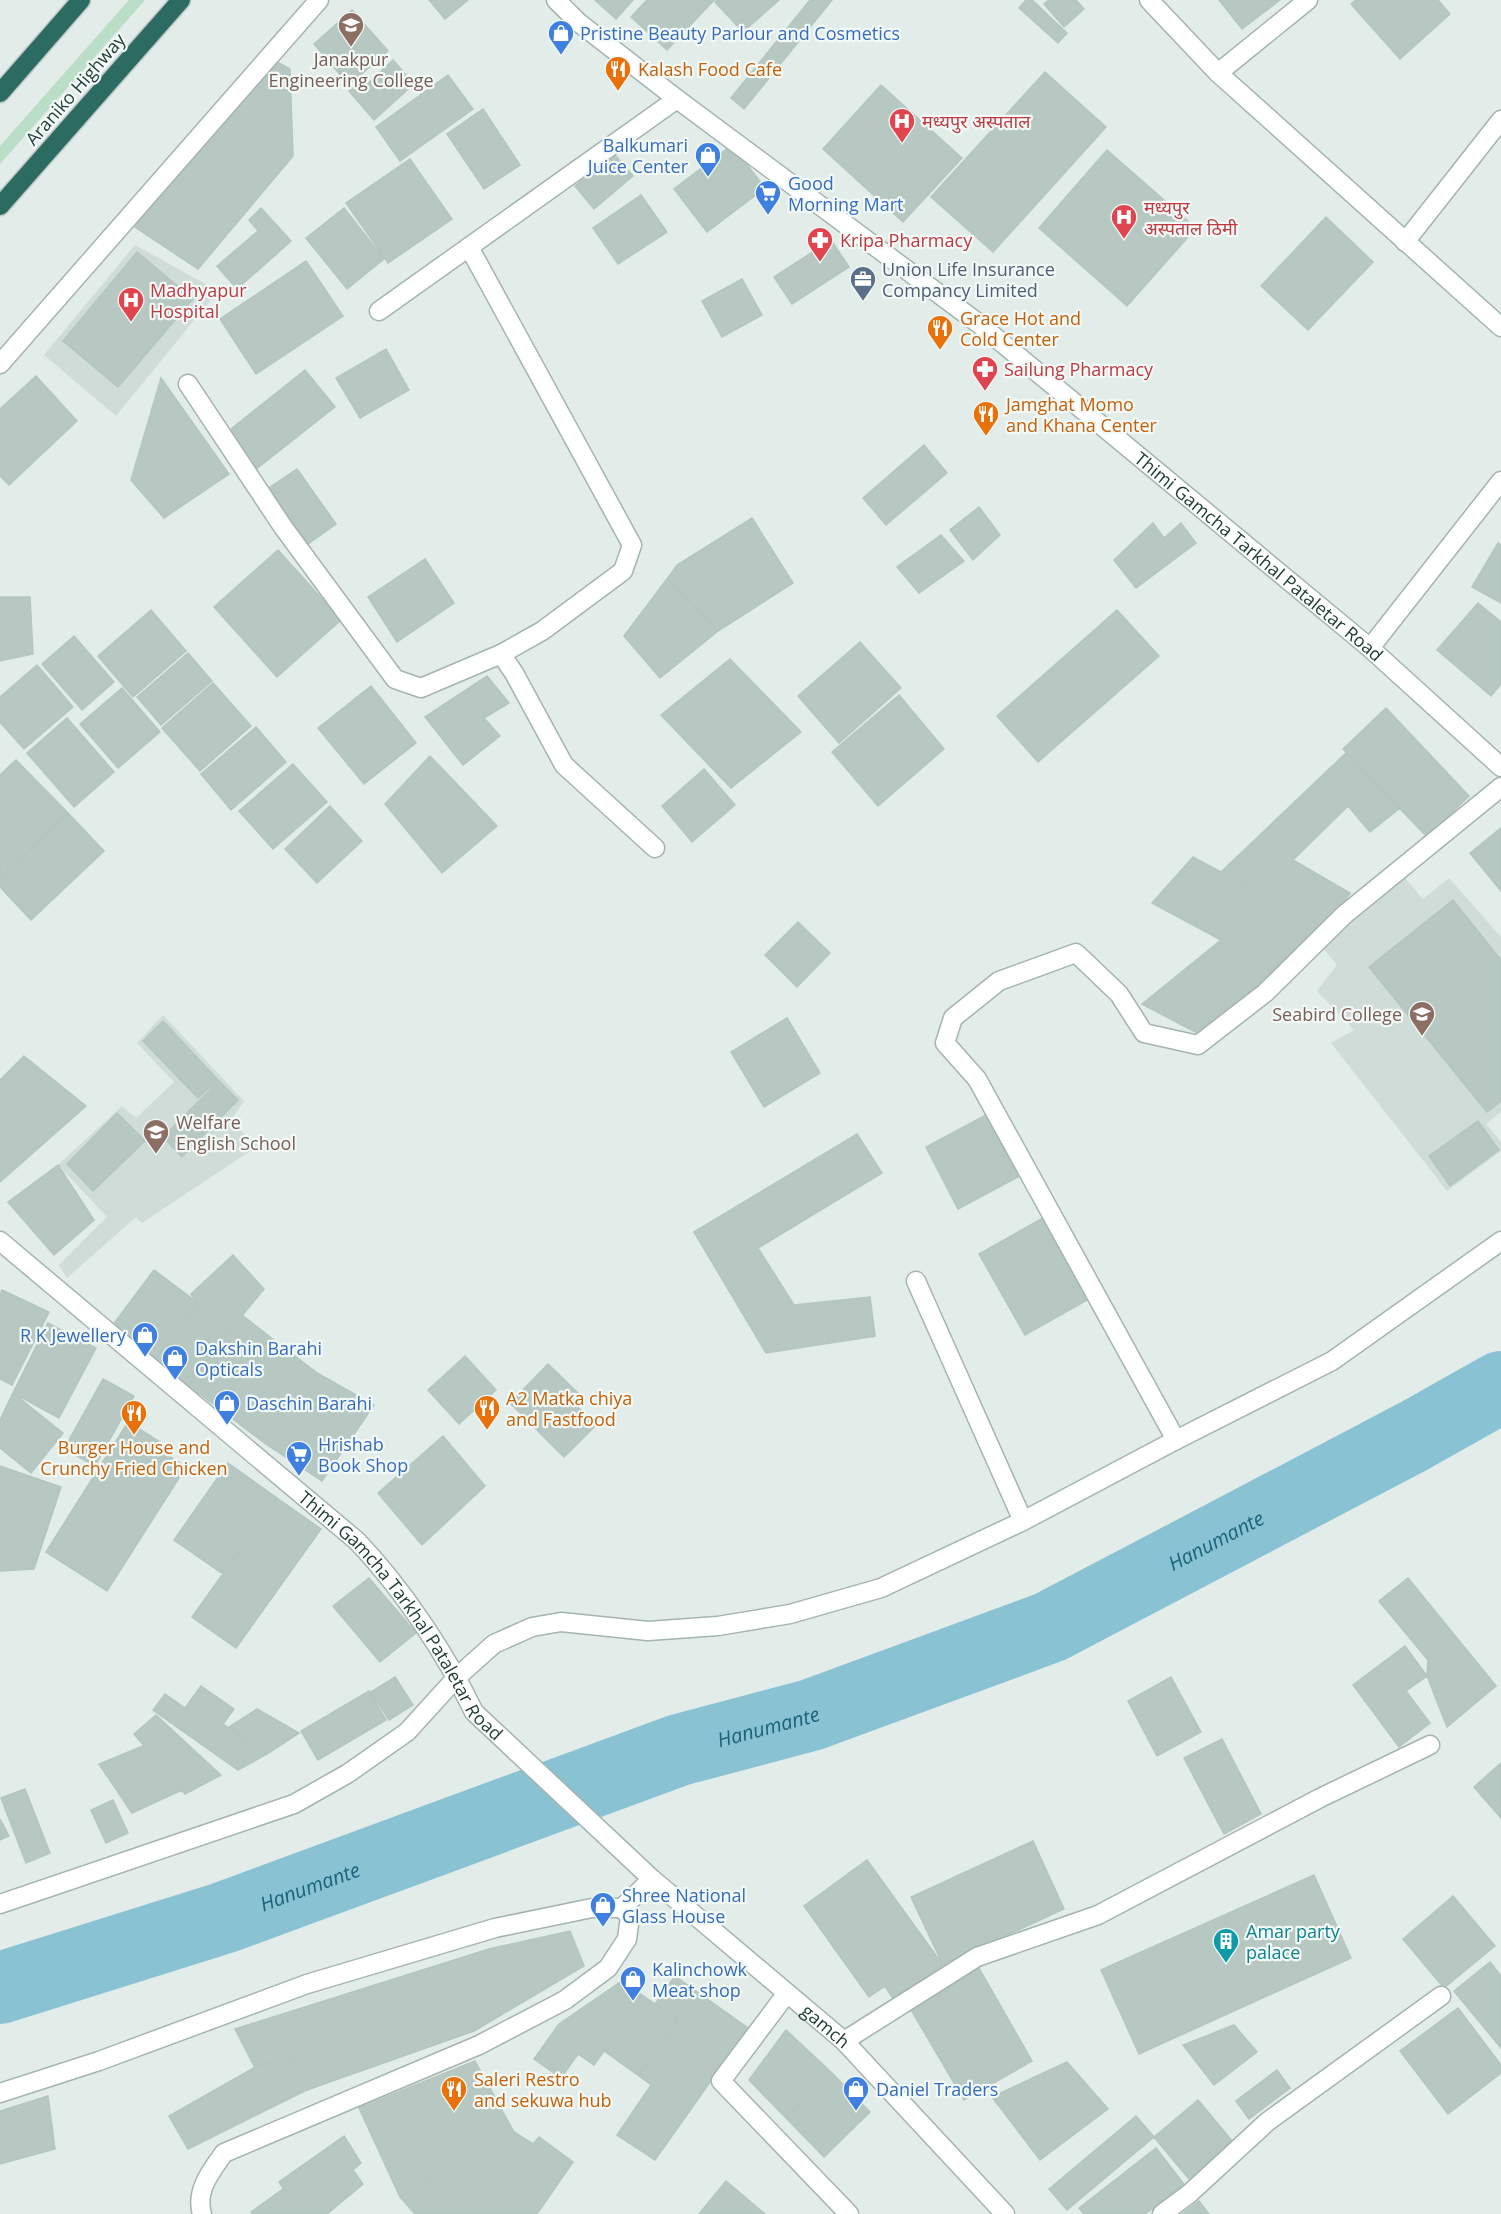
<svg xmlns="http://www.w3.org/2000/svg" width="1501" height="2214" font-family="'Open Sans','Noto Sans Devanagari',sans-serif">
  <rect width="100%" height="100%" fill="#e2ece8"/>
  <!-- built -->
  <path fill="#d0dcd7" d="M135,245l83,46 -102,125 -72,-61z
    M1405,878l18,21 26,-21 52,59v175l-15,12 15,18v9l-54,40 -116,-148 23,-13 -37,-39 20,-26 -15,-18z
    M163,1015l81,86 -14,20 28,25 -116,77 -6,-6 -69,61 -8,-13 48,-48 -49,-52 64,-59 14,12 38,-36 -37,-39z"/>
  <!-- green -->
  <path fill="#badec6" d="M129,0h16l-145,164v-18z"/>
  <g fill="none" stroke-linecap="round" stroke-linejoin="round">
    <!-- river -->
    <path stroke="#88c2d3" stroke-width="72" id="s1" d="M0,1988l223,-70 456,-168 132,-35 239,-88 364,-191 87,-49"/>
  </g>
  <!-- building -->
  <path fill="#b7c7c2" stroke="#b4c6c0" stroke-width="1.5" d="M429,0h39l-23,19z
    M595,0h38l-17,19z
    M647,0h67l-47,50 -36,-33z
    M717,0h62l-36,32 -28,-30z
    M810,0h22l-88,109 -13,-11z
    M1026,0h6l35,33 -9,10 -39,-35z
    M1049,0h27l8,9 -20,18 -20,-23z
    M1219,0h61l-38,29z
    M1356,0h82l12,14 -50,45 -49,-55z
    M352,10l36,41 -39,34 -35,-41z
    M393,60l21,24 -40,36 -25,-29 10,-8 4,5z
    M275,61l15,8 3,87 -10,12 -63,-43z
    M1045,72l61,55 -113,125 -62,-55z
    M448,75l25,34 -73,52 -24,-34z
    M881,85l81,73 -59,64 -80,-73z
    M483,109l37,56 -36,24 -37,-55z
    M220,125l63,43 -85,101 -63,-42z
    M732,145l33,43 -58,44 -33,-43z
    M1107,150l89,78 -69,78 -88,-78z
    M614,154l19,22 -39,33 -19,-23z
    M410,159l42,60 -64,44 -42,-60z
    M641,195l26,37 -49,32 -25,-36z
    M261,208l30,33 -54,48 -20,-23 41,-35 -9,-11z
    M344,208l40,51 -37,30 -41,-51z
    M1326,217l47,45 -65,68 -47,-44z
    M831,240l18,27 -57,37 -18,-27z
    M137,252l56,47 -75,88 -55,-46z
    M306,261l37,55 -87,58 -36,-55z
    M742,279l20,36 -40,22 -20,-36z
    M386,349l23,41 -49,28 -24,-40z
    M305,370l30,37 -80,63 -29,-37z
    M36,376l41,45 -68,64 -9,-9v-67z
    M161,378l68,96 -65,44 -33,-38z
    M924,445l23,28 -61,52 -23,-27z
    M297,469l39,55 -28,20 -39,-56z
    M979,507l21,28 -27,25 -23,-30z
    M752,518l41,65 -75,48 -51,-52 10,-14z
    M1153,523l11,15 17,-15 15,20 -60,45 -22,-28z
    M941,535l23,26 -45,32 -22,-26z
    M1498,543l3,2v58l-29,-16z
    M278,550l63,70 -64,57 -63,-70z
    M425,559l29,44 -57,39 -29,-45z
    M667,579l51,52 -58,47 -36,-42z
    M0,597h30l3,57 -33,7z
    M1478,603l23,19v62l-10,12 -54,-46z
    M151,610l35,41 -53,46 -35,-41z
    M1117,610l42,46 -121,106 -41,-46z
    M74,636l40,46 -32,28 -40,-46z
    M860,642l41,46 -62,55 -41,-47z
    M188,653l24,28 -51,44 -24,-28z
    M730,659l71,73 -70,56 -70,-73z
    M37,665l36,42 -49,42 -24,-27v-25z
    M487,676l22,27 -25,15 16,18 -37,29 -38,-48z
    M213,683l38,43 -51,45 -38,-43z
    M371,686l45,57 -52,41 -46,-56z
    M122,688l38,44 -42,36 -38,-44z
    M899,695l45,54 -66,57 -46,-54z
    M1386,708l83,88 -42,41 -84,-88z
    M67,718l47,54 -40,35 -47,-54z
    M256,727l30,35 -55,48 -30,-36z
    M1347,752l53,56 -30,24 -22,-26 -55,54 57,33 -23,36 -106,-57z
    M430,756l67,70 -55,47 -57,-69z
    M16,760l52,53 -68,65v-103z
    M293,764l34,38 -54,47 -34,-38z
    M704,769l31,36 -43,37 -30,-36z
    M330,806l32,35 -45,42 -32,-34z
    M68,813l36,38 -73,69 -31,-33v-9z
    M1501,828v63l-31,-38z
    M1193,857l134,72 -57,44 8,5 -75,58 -61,-32 79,-64 -69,-37z
    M1453,900l48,60v141l-14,11 -118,-145z
    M798,922l32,31 -33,34 -32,-32z
    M787,1018l33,55 -56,34 -33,-55z
    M163,1021l55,59 -20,18 -55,-57z
    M24,1056l62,50 -86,76v-102z
    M219,1081l19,19 -56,57 -19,-20z
    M117,1113l28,28 -52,50 -26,-27z
    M986,1115l32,62 -60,32 -32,-62z
    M1478,1121l21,29 -49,36 -21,-30z
    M857,1134l25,39 -124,75 36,57 76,-8 5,39 -109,17 -72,-121z
    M58,1165l36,55 -40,35 -46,-53z
    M1050,1214l46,81 -71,40 -46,-81z
    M233,1255l31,34 -33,40 -33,-26 -7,-9z
    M154,1270l44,33 -43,56 -43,-33z
    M2,1290l47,22 -37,73 -12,-6v-83z
    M198,1303l33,26 -43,56 -33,-26z
    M242,1315l28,22 -53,70 -29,-22z
    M48,1323l48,25 -37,70 -46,-25z
    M270,1337l47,36 -54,69 -46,-35z
    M465,1356l31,34 -37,34 -31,-34z
    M548,1364l32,31 -7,7 23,23 -32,32 -54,-54z
    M317,1373l57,32 -52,76 -59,-39z
    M103,1379l31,17 -39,70 -31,-17z
    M13,1393l50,40 -32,40 -31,-25v-28z
    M128,1422l40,25 -4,6 22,14 -79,124 -61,-39z
    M443,1436l42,50 -63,59 -44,-52z
    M228,1463l49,35 -54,76 -49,-34z
    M0,1466l61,21 -27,82 -34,2z
    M277,1498l44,31 -85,119 -44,-31z
    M369,1578l47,55 -36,29 -47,-56z
    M1408,1578l88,108 -49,41 -20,-51 1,-16 -49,-59z
    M1405,1646l22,30 -21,15 24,32 -31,24 -46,-62z
    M395,1677l18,28 -24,15 -18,-28z
    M1171,1677l30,55 -44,24 -29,-55z
    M201,1686l33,23 -11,15 44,30 -29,16 -85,-60 12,-16 20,14z
    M369,1691l17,29 -68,40 -17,-29z
    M257,1709l42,24 -32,21 -38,-27z
    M156,1715l65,60 -36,19 -51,-60z
    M1222,1739l39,75 -37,20 -40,-76z
    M143,1746l39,44 -50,23 -33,-49z
    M1501,1763v55l-27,-31z
    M25,1789l25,64 -24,10 -25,-65z
    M113,1800l15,33 -22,10 -15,-33z
    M0,1819l9,17 -9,4z
    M1033,1841l31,68 -121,56 -32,-68z
    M867,1860l76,105 -49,35 -9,-14 -16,11 -65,-91z
    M1314,1875l37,83 -212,96 -38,-84z
    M1453,1896l42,50 -51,42 -41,-49z
    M570,1931l14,35 -110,65 -167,59 -13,-32 -40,8 -19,-37 254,-80z
    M1490,1962l11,14v72l-47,-57z
    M979,1968l53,93 -68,39 -54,-92z
    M675,1976l73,52 -59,84 -50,-36 39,-56 -23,-16z
    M622,1981l56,39 -39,56 -35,-25 -10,14 -16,-11 -17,24 -27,-19 25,-35z
    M1458,2008l43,57v8l-53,41 -48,-63z
    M1234,2025l23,27 -43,33 -31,-40z
    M786,2030l47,44 -47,44 -37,-38z
    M294,2058l13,32 -119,59 -19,-33 88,-50z
    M475,2061l39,71 -114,65 -41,-89z
    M1067,2062l41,47 -68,51 -48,-63z
    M1277,2070l13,18 -41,31 -13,-18z
    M833,2074l37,38 -46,45 -38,-39z
    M651,2085l38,27 -34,48 -38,-25z
    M48,2096l7,53 -55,15v-53z
    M1198,2100l35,42 -44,37 -35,-42z
    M1136,2116l18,21 -87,73 -18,-21z
    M514,2132l19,12 6,-7 34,25 -36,52h-122l-15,-17z
    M344,2136l17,27 -8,7 10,14 -36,30h-26l-22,-32z
    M1156,2148l28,36 -39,30h-61l-5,-6z
    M726,2181l39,33h-66z
    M283,2189l18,25h-48l-2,-2z
    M1199,2201l10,13h-27z"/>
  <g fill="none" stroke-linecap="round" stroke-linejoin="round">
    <!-- minor casing -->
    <g stroke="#a4b4b0" stroke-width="21">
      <g id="minor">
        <path id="s2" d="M556,0l22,22 99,77 301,224 392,325 131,119"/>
        <path d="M1149,0l69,73 283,254"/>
        <path d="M1218,73l90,-73"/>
        <path d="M1405,242l96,-122"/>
        <path d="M469,247l163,298 -9,26 -81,60 -41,23 13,19 50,92 91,83"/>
        <path d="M379,311l298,-212"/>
        <path d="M0,364l319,-364"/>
        <path d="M188,384l95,143 112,152 26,9 80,-34"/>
        <path d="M1370,648l131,-167"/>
        <path id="s3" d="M0,1241l357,300c45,47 89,113 117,171l178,167 192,162 161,173"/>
        <path d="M916,1281l107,240"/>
        <path d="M1176,1440l-199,-361 -32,-36 8,-25 46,-37 77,-28 43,41 25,39 54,12 67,-52 79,-78 157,-128"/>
        <path d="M0,1904l294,-100 53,-30 60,-42 50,-55 37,-33 38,-17 29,-5 87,9 70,-5 72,-12 91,-26 142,-67 153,-81 156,-79 169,-120"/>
        <path d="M787,1993l-66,88 128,133"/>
        <path d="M844,2041l133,-84 121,-42 222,-117 110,-53"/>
        <path d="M0,2093l99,-32 208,-77 188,-56 97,-20h30l30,-29"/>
        <path d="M202,2214c-7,-23 9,-43 22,-61l255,-108 86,-45 43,-32 19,-29 3,-22 -8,-9"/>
        <path d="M1162,2214l27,-20 78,-72 174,-126"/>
      </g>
    </g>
    <!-- highway casing -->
    <g stroke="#c1c9c7" stroke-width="21">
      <path id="highway" d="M0,93l81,-93
        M0,206l181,-206"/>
    </g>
    <!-- minor -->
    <use href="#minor" stroke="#fff" stroke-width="18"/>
    <!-- highway -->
    <use href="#highway" stroke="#2c6b62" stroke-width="18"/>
  </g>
  <!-- icons -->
  <defs>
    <g id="university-pin" transform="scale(1.35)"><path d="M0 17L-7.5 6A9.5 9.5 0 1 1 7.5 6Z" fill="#8d6e63" stroke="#f2f9f6"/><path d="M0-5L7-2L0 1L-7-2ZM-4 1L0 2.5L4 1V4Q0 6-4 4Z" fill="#fff"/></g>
    <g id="shop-pin" transform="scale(1.35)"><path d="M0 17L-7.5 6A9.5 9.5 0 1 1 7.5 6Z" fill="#3f7fe0" stroke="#f2f9f6"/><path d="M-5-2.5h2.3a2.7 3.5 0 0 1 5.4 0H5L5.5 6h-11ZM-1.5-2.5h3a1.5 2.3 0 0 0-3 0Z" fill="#fff"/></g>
    <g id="restaurant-pin" transform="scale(1.35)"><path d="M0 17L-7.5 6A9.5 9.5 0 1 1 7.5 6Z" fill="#e8710a" stroke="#f2f9f6"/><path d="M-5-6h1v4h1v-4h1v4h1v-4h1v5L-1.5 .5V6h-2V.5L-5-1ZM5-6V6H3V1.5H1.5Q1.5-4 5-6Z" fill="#fff"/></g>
    <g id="hospital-pin" transform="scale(1.35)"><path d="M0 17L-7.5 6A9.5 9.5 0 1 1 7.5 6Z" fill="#e0444e" stroke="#f2f9f6"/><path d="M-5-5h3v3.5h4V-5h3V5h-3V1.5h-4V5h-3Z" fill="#fff"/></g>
    <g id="supermarket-pin" transform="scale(1.35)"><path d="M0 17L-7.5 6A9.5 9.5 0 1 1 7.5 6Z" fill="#3f7fe0" stroke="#f2f9f6"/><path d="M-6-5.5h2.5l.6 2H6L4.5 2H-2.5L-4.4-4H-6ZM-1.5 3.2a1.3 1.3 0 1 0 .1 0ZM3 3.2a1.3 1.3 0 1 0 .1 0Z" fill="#fff"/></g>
    <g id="pharmacy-pin" transform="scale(1.35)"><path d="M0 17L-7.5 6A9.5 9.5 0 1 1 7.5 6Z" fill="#e0444e" stroke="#f2f9f6"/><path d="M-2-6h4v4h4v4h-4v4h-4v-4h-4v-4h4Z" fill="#fff"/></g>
    <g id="office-pin" transform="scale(1.35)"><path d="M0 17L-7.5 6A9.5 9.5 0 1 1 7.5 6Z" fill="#5c6f8a" stroke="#f2f9f6"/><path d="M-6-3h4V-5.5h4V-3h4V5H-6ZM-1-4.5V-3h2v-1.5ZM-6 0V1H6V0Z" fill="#fff"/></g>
    <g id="school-pin" transform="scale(1.35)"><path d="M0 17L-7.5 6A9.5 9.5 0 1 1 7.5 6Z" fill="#8d6e63" stroke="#f2f9f6"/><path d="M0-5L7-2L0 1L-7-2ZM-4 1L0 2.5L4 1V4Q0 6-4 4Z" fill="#fff"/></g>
    <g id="building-pin" transform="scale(1.35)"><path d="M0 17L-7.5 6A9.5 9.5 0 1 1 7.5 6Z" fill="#0f9aa8" stroke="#f2f9f6"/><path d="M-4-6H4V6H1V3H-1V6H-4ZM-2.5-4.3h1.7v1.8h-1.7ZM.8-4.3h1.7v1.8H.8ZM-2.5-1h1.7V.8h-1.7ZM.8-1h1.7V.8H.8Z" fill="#fff"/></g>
  </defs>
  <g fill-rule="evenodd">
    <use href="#university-pin" x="351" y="25"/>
    <use href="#shop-pin" x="561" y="33"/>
    <use href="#restaurant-pin" x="618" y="69"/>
    <use href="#hospital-pin" x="902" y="121"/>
    <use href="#shop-pin" x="708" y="155"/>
    <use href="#supermarket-pin" x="768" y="193"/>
    <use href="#hospital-pin" x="1124" y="217"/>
    <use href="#pharmacy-pin" x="820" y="240"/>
    <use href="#office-pin" x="863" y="279"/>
    <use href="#hospital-pin" x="131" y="300"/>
    <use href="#restaurant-pin" x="940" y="328"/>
    <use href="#pharmacy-pin" x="985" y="369"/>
    <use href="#restaurant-pin" x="986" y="414"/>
    <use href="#university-pin" x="1422" y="1014"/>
    <use href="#school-pin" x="156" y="1132"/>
    <use href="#shop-pin" x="145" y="1335"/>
    <use href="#shop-pin" x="175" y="1358"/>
    <use href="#shop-pin" x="227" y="1403"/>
    <use href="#restaurant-pin" x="487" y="1408"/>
    <use href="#restaurant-pin" x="134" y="1413"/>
    <use href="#supermarket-pin" x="299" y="1454"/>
    <use href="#shop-pin" x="603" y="1905"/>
    <use href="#building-pin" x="1226" y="1941"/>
    <use href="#shop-pin" x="633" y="1979"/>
    <use href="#restaurant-pin" x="454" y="2089"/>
    <use href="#shop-pin" x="856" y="2089"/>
  </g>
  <g text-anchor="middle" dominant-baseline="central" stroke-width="4.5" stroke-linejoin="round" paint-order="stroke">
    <!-- shop labels -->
    <g font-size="18" fill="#366cbe" stroke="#f2f9f6" text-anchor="start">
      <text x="580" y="33">Pristine Beauty Parlour and Cosmetics</text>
      <text x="688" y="145" text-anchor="end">Balkumari<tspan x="688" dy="21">Juice Center</tspan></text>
      <text x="788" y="183">Good<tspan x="788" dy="21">Morning Mart</tspan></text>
      <text x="126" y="1335" text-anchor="end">R K Jewellery</text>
      <text x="195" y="1348">Dakshin Barahi<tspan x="195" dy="21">Opticals</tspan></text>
      <text x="246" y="1403">Daschin Barahi</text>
      <text x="318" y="1444">Hrishab<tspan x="318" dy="21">Book Shop</tspan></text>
      <text x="622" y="1895">Shree National<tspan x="622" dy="21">Glass House</tspan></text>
      <text x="652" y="1969">Kalinchowk<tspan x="652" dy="21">Meat shop</tspan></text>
      <text x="876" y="2089">Daniel Traders</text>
    </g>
    <!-- education labels -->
    <g font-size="18" fill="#785e54" stroke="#f2f9f6">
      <text x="351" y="59">Janakpur<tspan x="351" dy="21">Engineering College</tspan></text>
      <text x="1402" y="1014" text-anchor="end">Seabird College</text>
      <text x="176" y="1122" text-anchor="start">Welfare<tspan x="176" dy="21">English School</tspan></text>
    </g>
    <!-- food labels -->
    <g font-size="18" fill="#c56008" stroke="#f2f9f6" text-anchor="start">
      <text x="638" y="69">Kalash Food Cafe</text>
      <text x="960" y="318">Grace Hot and<tspan x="960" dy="21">Cold Center</tspan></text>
      <text x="1006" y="404">Jamghat Momo<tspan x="1006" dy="21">and Khana Center</tspan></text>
      <text x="506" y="1398">A2 Matka chiya<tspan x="506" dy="21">and Fastfood</tspan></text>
      <text x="134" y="1447" text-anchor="middle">Burger House and<tspan x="134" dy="21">Crunchy Fried Chicken</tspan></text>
      <text x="474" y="2079">Saleri Restro<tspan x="474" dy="21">and sekuwa hub</tspan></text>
    </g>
    <!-- street labels -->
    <g font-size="18" fill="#213e38" stroke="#f2f9f6">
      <text transform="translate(75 89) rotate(-49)">Araniko Highway</text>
      <text stroke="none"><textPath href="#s2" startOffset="897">Thimi Gamcha Tarkhal Pataletar Road</textPath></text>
      <text stroke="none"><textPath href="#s3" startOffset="552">Thimi Gamcha Tarkhal Pataletar Road</textPath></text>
      <text stroke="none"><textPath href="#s3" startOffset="1146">gamch</textPath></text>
    </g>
    <!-- health labels -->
    <g font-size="18" fill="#be3a42" stroke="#f2f9f6" text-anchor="start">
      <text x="922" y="121">मध्यपुर अस्पताल</text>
      <text x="1144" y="207">मध्यपुर<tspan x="1144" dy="21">अस्पताल ठिमी</tspan></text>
      <text x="840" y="240">Kripa Pharmacy</text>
      <text x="150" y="290">Madhyapur<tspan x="150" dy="21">Hospital</tspan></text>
      <text x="1004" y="369">Sailung Pharmacy</text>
    </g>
    <!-- service labels -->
    <g font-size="18" fill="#4e5e75" stroke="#f2f9f6" text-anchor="start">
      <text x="882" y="269">Union Life Insurance<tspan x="882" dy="21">Compancy Limited</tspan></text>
    </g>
    <!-- culture labels -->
    <g font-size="18" fill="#0d838f" stroke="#f2f9f6" text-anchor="start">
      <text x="1246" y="1931">Amar party<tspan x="1246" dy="21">palace</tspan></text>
    </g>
    <!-- water labels -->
    <g font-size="20" font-style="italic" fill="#1a647b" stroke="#f2f9f6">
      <text stroke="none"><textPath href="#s1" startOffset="1298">Hanumante</textPath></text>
      <text stroke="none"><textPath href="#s1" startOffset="812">Hanumante</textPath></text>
      <text stroke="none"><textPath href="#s1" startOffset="326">Hanumante</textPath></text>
    </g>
  </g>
</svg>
